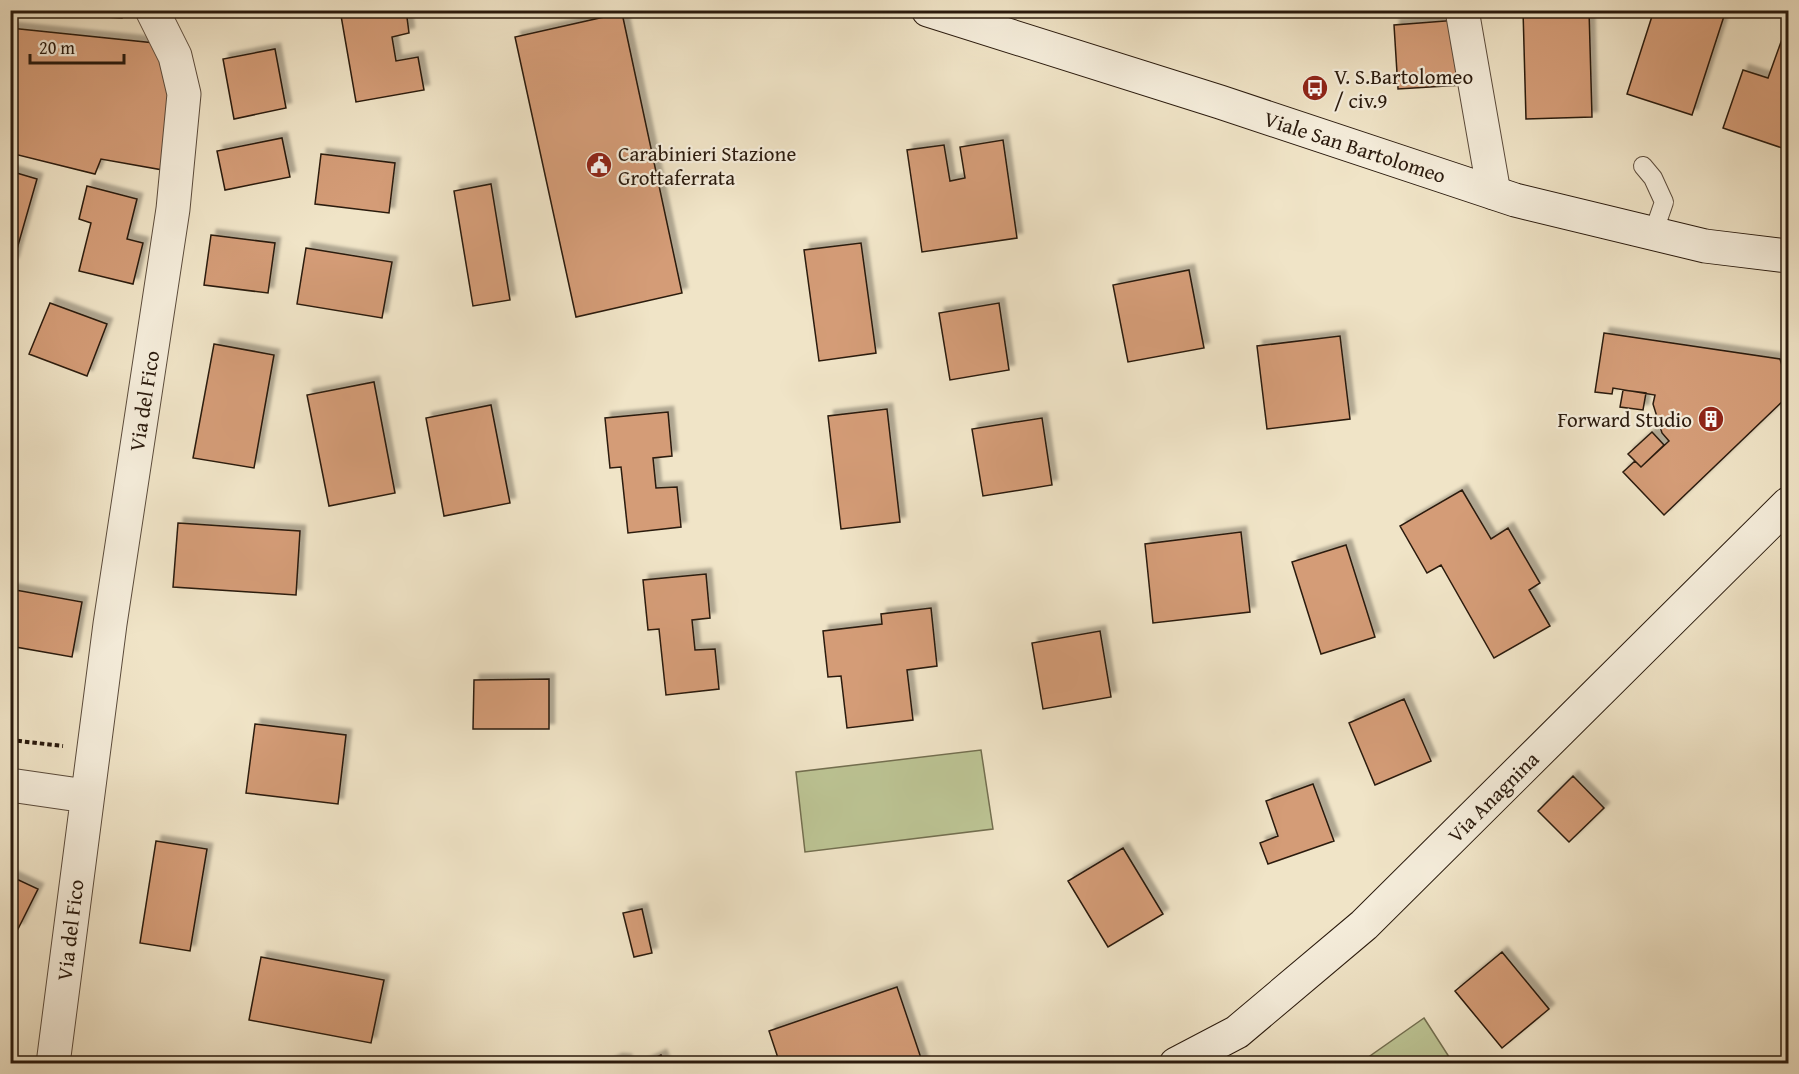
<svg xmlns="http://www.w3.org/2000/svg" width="1799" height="1074" font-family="'Gentium Book Plus',serif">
  <defs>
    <filter id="shadow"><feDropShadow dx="5.5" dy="-5.5" stdDeviation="1.5" flood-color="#0004"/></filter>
  </defs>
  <rect width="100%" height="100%" fill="#f0e4c7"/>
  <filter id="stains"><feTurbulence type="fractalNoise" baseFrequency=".00333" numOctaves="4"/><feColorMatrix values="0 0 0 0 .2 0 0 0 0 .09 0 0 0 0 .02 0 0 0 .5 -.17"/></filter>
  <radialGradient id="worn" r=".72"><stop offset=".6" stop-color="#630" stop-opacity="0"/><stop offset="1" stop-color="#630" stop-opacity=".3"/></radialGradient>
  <!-- green -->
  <path fill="#bcc494" stroke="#736f50" stroke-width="1.5" d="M981,750l12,79 -188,23 -9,-80z
    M1424,1018l29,45h-93z"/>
  <!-- building -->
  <path fill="#d49c77" stroke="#2a1a0d" stroke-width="1.5" filter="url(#shadow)" d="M70,10h53l-1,8 -52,-3z
    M340,10h66l3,23 -17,4 4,24 22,-4 6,33 -68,12z
    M1523,10h66l3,107 -66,2z
    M1654,10h72l-34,105 -65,-21z
    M622,13l60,280 -106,24 -61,-280z
    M1458,20l4,65 -64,4 -4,-64z
    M10,28l145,15 10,19 5,52 -7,56 -62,-11 -6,15 -85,-21z
    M1786,28l2,1v121l-65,-22 20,-58 25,8z
    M275,49l11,59 -52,11 -11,-60z
    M282,138l8,39 -65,13 -8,-39z
    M1003,140l14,98 -95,14 -15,-102 37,-5 6,36 15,-3 -5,-31z
    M321,154l74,9 -6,50 -74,-9z
    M10,171l27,8 -24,84 -3,-1z
    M491,184l19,116 -37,6 -19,-115z
    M87,186l50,13 -10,40 16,4 -10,41 -54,-13 12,-48 -12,-4z
    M211,235l64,8 -7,50 -64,-8z
    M861,243l15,110 -57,8 -15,-111z
    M306,248l86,14 -10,56 -85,-14z
    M1189,270l15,78 -76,14 -15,-77z
    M50,303l57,21 -20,52 -58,-22z
    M999,303l10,67 -59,10 -11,-67z
    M1604,333l176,26 8,26v11l-124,119 -41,-43 12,-11 6,6 28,-26 -7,-8 -9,-29 2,-9 -42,-7 -1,6 -17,-2z
    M1340,336l10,83 -83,10 -10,-83z
    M214,344l60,11 -20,113 -61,-10z
    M374,382l21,111 -66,13 -22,-111z
    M1623,390l23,3 -3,17 -23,-3z
    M491,405l19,98 -66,13 -18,-98z
    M887,409l13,113 -59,7 -13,-113z
    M668,412l4,44 -19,2 3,30 21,-1 4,40 -53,6 -7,-66 -11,1 -5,-50z
    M1042,418l10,67 -69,11 -11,-67z
    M1652,432l12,13 -23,22 -13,-13z
    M1462,490l29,49 17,-11 32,55 -11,7 21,36 -56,32 -53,-93 -14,8 -27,-47z
    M178,523l122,8 -4,64 -123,-8z
    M1241,532l9,80 -97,11 -8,-79z
    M1346,545l29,92 -54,17 -29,-92z
    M706,574l4,44 -18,2 3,30 20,-1 4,40 -53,6 -7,-66 -11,1 -5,-50z
    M10,589l72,13 -10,55 -62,-11z
    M931,608l6,58 -30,4 6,50 -66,8 -6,-52 -13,1 -5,-46 59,-7 -1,-10z
    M1100,631l11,66 -68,12 -11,-66z
    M549,679v50h-76l1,-49z
    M1404,699l27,62 -56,24 -26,-62z
    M255,724l91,11 -8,69 -92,-11z
    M1573,776l31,32 -35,34 -31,-31z
    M1313,784l21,57 -66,23 -8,-21 18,-7 -12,-35z
    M156,841l51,8 -17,102 -50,-8z
    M1123,848l40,66 -55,33 -40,-66z
    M10,876l28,13 -20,40 -8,-4z
    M642,909l10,44 -18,4 -11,-44z
    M1502,952l47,57 -47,39 -47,-57z
    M261,957l123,23 -13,63 -122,-23z
    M897,987l26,77h-143l-11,-33z
    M661,1055l4,9h-23z
    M617,1059l9,1 1,4h-20z"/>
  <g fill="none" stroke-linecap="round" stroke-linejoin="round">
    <!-- service casing -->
    <g stroke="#5c4c3c" stroke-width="20">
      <path id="service" d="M1643,166l10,12 11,24 -11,32"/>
    </g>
    <!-- minor casing -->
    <g stroke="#5c4c3c" stroke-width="35">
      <path id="minor" d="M1462,10l32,183
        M10,785l76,11
        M53,1064l57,-440 63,-415 11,-115 -9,-38 -23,-46"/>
    </g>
    <!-- secondary casing -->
    <g stroke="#2a1a0d" stroke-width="35">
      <path id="secondary" d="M928,10l292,92 295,98 190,46 83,10
        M1176,1064l61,-32 127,-107 424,-421"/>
    </g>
    <!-- path -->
    <path stroke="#2a1a0d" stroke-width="4" stroke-dasharray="4.5 3" stroke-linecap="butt" d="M10,740l53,6"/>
    <!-- service -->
    <use href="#service" stroke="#f5eddb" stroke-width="18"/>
    <!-- minor -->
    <use href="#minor" stroke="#f5eddb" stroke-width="33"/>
    <!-- secondary -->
    <use href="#secondary" stroke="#f5eddb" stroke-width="33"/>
  </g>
  <!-- icons -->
  <defs>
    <g id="bus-disc" transform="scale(1.35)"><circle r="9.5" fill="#8f2418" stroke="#f5eddb"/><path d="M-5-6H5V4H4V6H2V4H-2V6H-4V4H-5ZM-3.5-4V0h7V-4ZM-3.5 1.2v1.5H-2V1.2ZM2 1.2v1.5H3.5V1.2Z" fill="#fff"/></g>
    <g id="civic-disc" transform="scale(1.35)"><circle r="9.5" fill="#8f2418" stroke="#f5eddb"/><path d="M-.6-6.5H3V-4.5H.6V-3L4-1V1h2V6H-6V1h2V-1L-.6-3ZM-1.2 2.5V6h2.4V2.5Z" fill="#fff"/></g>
    <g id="building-disc" transform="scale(1.35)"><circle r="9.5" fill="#8f2418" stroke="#f5eddb"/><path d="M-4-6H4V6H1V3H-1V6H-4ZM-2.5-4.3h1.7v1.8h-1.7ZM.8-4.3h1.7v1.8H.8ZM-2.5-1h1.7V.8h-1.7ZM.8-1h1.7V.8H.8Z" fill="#fff"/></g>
  </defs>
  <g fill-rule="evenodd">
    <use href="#bus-disc" x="1315" y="88"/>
    <use href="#civic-disc" x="599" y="165"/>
    <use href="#building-disc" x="1711" y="419"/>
  </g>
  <g text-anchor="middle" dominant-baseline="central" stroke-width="4.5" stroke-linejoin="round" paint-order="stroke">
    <!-- poi labels -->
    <g font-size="21" fill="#2a1a0d" stroke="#f5eddb" text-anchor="start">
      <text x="1334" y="76">V. S.Bartolomeo<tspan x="1334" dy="24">/ civ.9</tspan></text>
      <text x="618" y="153">Carabinieri Stazione<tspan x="618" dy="24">Grottaferrata</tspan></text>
      <text x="1692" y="419" text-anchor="end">Forward Studio</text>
    </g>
    <!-- street labels -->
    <g font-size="21" fill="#2a1a0d" stroke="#f5eddb">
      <text transform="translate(1355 147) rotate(18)">Viale San Bartolomeo</text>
      <text transform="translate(144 401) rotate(-81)">Via del Fico</text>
      <text transform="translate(1493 797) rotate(-45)">Via Anagnina</text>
      <text transform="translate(70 930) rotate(-83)">Via del Fico</text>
    </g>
  </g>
  <!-- margin -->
  <rect width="1799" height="1074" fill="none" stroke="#f0e4c7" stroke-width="36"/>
  <rect x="12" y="12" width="1775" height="1050" fill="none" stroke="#2a1a0d" stroke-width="3"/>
  <rect x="18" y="18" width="1763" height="1038" fill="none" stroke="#2a1a0d" stroke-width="1.5"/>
  <!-- scale -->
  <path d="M30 54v9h94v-9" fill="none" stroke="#2a1a0d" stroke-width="3"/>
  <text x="39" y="54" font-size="18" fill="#2a1a0d" stroke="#f5eddb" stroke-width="4.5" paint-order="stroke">20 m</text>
  <rect width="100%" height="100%" filter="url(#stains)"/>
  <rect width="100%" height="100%" fill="url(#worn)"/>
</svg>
